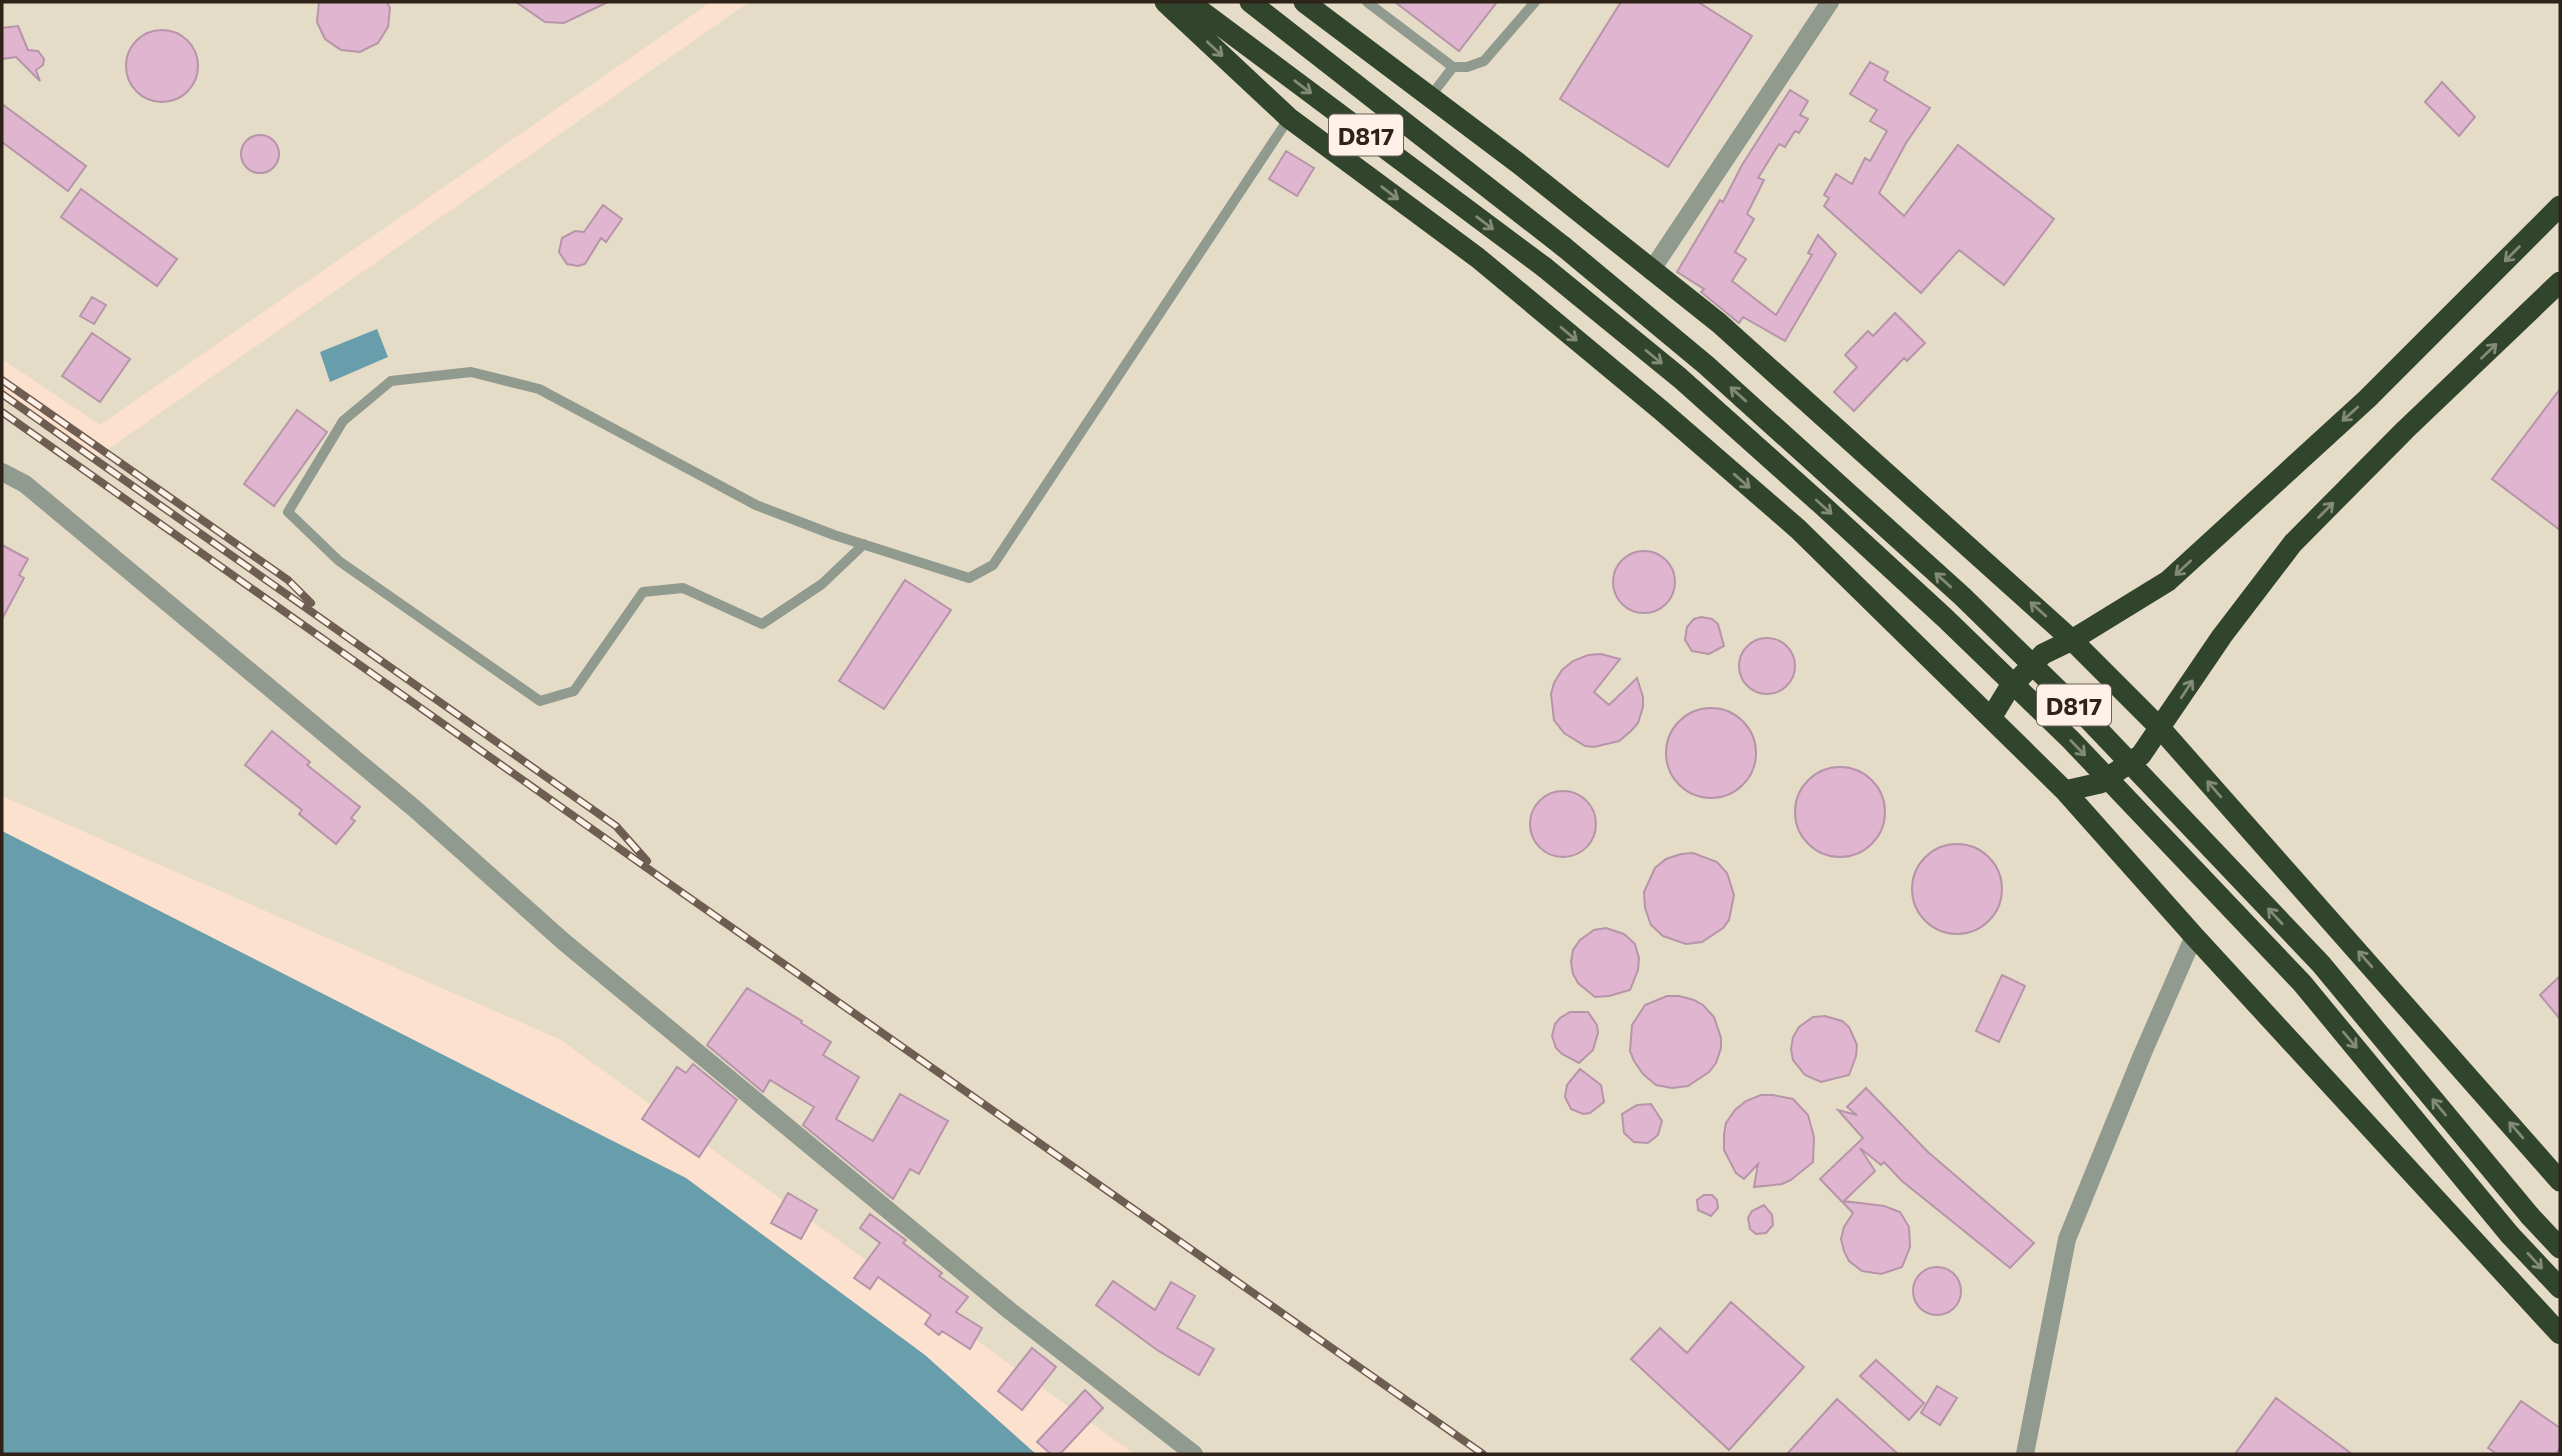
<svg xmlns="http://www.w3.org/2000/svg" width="2562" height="1456" font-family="Commissioner,sans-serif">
  <rect width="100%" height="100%" fill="#fce1ce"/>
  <!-- industrial -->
  <path fill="#e5dcc7" d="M2,2h709l-611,423 -98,-66z
    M749,2h1811v1452h-1426l-573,-414 -559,-244v-405l95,66z"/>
  <!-- water -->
  <path fill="#689dac" d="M377,329l11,28 -58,25 -10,-30z
    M2,831l684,347 239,177 111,99h-1034z"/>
  <!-- building -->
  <path fill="#e0b5cf" stroke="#b695a9" stroke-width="2" d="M319,2h68l3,6 -2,19 -10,16 -18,9 -19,-2 -16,-11 -8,-17z
    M516,2h92l-44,21 -19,-1z
    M1395,2h102l-38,49z
    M1621,2h77l54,34 -84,131 -108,-68z
    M18,26l10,24 10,1 6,8 -1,6 -7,5 4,11 -24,-24 -14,2v-31z
    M126 66a36 36 0 1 1 72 0a36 36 0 1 1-72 0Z
    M1870,62l18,10 -4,8 46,28 -24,35 -27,50 25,23 54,-71 96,74 -50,66 -45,-35 -38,43 -97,-87 5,-8 -5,-3 12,-21 16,10 13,-26 5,3 17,-30 -17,-10 7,-11 -27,-16z
    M2442,82l33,35 -16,19 -34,-34z
    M1790,90l18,11 -8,14 8,4 -9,14 -4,-2 -10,16 -6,-3 -21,34 6,2 -17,34 7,5 -19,33 11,7 -14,22 44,34 36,-60 -4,-2 10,-18 18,19 -51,87 -42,-24 -4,6 -38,-31 3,-3 -27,-17 43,-72 3,2 19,-37z
    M2,104l84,62 -18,25 -66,-49z
    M241 154a19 19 0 1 1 38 0a19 19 0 1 1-38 0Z
    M1286,151l28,17 -17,28 -28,-17z
    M81,189l96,70 -20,27 -96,-69z
    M603,205l19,14 -16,23 -5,-4 -16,26 -7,2 -11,-2 -8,-12 3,-14 13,-7 9,1z
    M92,297l14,8 -12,19 -14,-8z
    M1895,313l30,30 -18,18 -3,-3 -50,53 -20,-19 23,-25 -12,-12 23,-24 5,5z
    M92,333l38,26 -30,43 -38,-26z
    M2560,389v141l-68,-51z
    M297,410l30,22 -53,74 -30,-22z
    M2,545l26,14 -9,16 5,3 -22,41z
    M1613 582a31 31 0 1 1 62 0a31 31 0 1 1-62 0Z
    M905,580l46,30 -67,99 -45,-28z
    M1701,617l11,2 6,5 6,22 -15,8 -17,-3 -7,-11 2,-13 7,-8z
    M1739 666a28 28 0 1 1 56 0a28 28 0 1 1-56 0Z
    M1601,654l19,5 -26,33 15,13 28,-27 6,19v10l-5,16 -7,8 -12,10 -25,6 -9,-1 -21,-13 -10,-13 -3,-26 3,-11 8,-13 11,-9 15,-6z
    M1666 753a45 45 0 1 1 90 0a45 45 0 1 1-90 0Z
    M272,731l38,31 -3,3 53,42 -9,11 4,3 -19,23 -37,-30 3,-4 -57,-45z
    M1795 812a45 45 0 1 1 90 0a45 45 0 1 1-90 0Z
    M1530 824a33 33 0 1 1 66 0a33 33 0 1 1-66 0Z
    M1912 889a45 45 0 1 1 90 0a45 45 0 1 1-90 0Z
    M1693,853l24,9 10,11 7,22 -5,25 -6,8 -21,14 -16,2 -23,-8 -12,-11 -6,-17 -1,-16 11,-24 11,-9 15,-5z
    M1606,928l18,6 11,10 4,14 -1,12 -8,20 -21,6 -14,1 -17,-14 -5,-9 -2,-12 2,-12 7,-10 14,-10z
    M2002,975l23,11 -26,56 -23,-11z
    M2560,976v43l-20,-24z
    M747,988l55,33 -1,2 30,19 -8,13 36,22 -23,42 37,22 27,-47 48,27 -29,53 -9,-5 -17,30 -90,-74 11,-18 -44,-27 -7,12 -56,-47z
    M1667,996h12l15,4 9,5 11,12 7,21v10l-5,15 -7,9 -21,14 -16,2 -16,-3 -13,-11 -9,-13 -4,-10 2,-26 13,-20z
    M1570,1012h18l9,13 1,8 -5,17 -14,13 -17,-9 -6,-6 -4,-12 3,-12 5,-6z
    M1825,1016l17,5 7,6 8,18 -1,11 -7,19 -28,7 -16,-7 -12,-15 -2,-11 2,-12 6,-10 14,-10z
    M693,1064l44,36 -38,57 -57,-38 35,-52 9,6z
    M1580,1069l21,16 3,17 -14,11 -7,1 -12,-5 -6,-12 2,-12z
    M1866,1088l62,64 106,91 -24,25 -108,-87 -18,-19 -3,3 -21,-17 15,23 -31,30 40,5 16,6 9,15 1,20 -8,20 -21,7 -19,-3 -13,-10 -5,-10 -3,-12 3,-12 9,-14 -33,-34 43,-41 -25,-28 19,5 -10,-8z
    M1761,1095h12l20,4 15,16 6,22 -1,25 -22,18 -9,4 -28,3 4,-23 -14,15 -8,-6 -12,-23v-16l2,-11 9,-13 11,-9z
    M1651,1104l11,17 -4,14 -10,8 -14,-1 -10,-9 -2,-19 15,-9z
    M788,1193l29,17 -16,29 -30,-16z
    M1704,1195h8l5,5 1,8 -7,8 -13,-6 -1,-10z
    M1764,1205l8,10 1,10 -7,8 -10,1 -6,-5 -2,-11 4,-7z
    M870,1214l36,26 -3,3 39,30 -3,3 29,21 -12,15 26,16 -12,21 -28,-18 -3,4 -14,-11 6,-9 -53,-38 -8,12 -16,-11 26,-35 -20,-15z
    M1913 1291a24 24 0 1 1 48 0a24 24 0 1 1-48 0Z
    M1113,1281l42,29 16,-28 24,14 -18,32 37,21 -15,26 -42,-25 -61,-45z
    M1731,1302l73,65 -75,83 -98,-91 29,-31 27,25z
    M1032,1348l24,19 -34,43 -24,-19z
    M1876,1360l48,43 -15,17 -49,-44z
    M1937,1386l20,12 -17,27 -19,-12z
    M1085,1390l18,18 -43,46h-9l-14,-12z
    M2276,1398l76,56h-117z
    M1837,1399l61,55h-111z
    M2521,1401l39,27v20l-4,6h-59l-9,-6z"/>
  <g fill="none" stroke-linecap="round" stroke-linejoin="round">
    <!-- lane -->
    <path stroke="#909a8e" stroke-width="10" d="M1367,2l86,65 -23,30
      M1453,67h14l17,-6 51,-59
      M864,544l-42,40 -60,40 -79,-36 -40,4 -69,99 -34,10 -201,-140 -51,-49 55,-91 48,-40 80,-9 68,17 217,116 78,30 135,43 24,-13 296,-447"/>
    <!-- street -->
    <path stroke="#909a8e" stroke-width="18" d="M1651,271l179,-269
      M2,472l23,12 390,325 149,133 446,369 184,143
      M2025,1454l42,-215 75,-184 52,-119"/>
    <!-- highway -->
    <path stroke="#31452d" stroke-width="21" d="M1165,2l124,116 189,140 184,153 136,118 267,262 129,145 366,398
      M1189,2l355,265
      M1250,2l314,245
      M1304,2l214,161 201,160 353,317 89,89 399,452
      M1991,718l17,-28 35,-36 29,-14 96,-59 199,-182 193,-193
      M2065,791l35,-8 41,-28 81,-119 71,-93 112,-113 155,-148
      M2530,1216l30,32
      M2510,1235l50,53"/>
    <!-- rail casing -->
    <g stroke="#6e5d51" stroke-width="8">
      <path id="rail" d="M2,380l286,200 23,23
        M2,394l614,432 31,35
        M2,412l662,468 819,574"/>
    </g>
    <!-- rail -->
    <use href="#rail" stroke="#fff1e8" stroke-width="5" stroke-dasharray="16" stroke-linecap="butt"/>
    <!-- highway-bridge -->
    <path stroke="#31452d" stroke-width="21" d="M1564,247l142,118 256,231 129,126 230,242 209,252
      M1544,267l136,111 141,126 124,114 126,122 231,243 208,252"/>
  </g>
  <!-- one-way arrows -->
  <defs><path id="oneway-shaft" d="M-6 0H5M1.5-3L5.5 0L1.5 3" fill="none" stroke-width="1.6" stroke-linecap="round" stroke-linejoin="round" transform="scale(1.75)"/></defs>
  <g stroke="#838a78">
    <use href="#oneway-shaft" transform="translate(1215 49) rotate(43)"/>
    <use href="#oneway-shaft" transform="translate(1303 87) rotate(37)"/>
    <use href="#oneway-shaft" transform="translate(1390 193) rotate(37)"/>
    <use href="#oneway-shaft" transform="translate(1485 223) rotate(37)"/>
    <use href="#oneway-shaft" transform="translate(2512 254) rotate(135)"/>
    <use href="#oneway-shaft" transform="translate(1569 334) rotate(40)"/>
    <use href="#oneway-shaft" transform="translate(2489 351) rotate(-44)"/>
    <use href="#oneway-shaft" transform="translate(1654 357) rotate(39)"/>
    <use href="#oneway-shaft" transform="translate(1738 394) rotate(-138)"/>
    <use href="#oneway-shaft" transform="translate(2350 414) rotate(138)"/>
    <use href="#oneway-shaft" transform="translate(1742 481) rotate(41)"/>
    <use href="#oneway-shaft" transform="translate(1824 507) rotate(42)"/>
    <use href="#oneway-shaft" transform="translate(2326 510) rotate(-45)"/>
    <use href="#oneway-shaft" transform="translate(2183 568) rotate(137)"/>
    <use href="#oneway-shaft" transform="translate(1943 580) rotate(-138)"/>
    <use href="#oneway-shaft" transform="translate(2038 609) rotate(-138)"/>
    <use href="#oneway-shaft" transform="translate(2187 689) rotate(-57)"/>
    <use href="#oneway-shaft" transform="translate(2078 748) rotate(46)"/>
    <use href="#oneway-shaft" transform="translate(2214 789) rotate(-131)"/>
    <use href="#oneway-shaft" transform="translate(2275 916) rotate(-133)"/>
    <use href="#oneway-shaft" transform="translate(2365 959) rotate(-131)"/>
    <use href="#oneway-shaft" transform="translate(2350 1040) rotate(50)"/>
    <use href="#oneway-shaft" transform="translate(2439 1107) rotate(-130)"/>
    <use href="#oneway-shaft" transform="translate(2516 1130) rotate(-131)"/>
    <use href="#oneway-shaft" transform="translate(2535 1261) rotate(47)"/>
  </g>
  <g text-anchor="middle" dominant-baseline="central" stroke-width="7" stroke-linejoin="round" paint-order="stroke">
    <!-- shield labels -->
    <g fill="#fff1e8" stroke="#6d6057" stroke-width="2">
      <rect x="1329" y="114.5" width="74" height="41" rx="5"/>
      <rect x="2037" y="684.5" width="74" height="41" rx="5"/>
    </g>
    <g font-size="24" font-weight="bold" fill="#2e2219">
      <text x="1366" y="135">D817</text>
      <text x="2074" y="705">D817</text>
    </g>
  </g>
  <!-- border -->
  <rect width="2562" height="1456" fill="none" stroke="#2e2219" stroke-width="7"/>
</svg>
